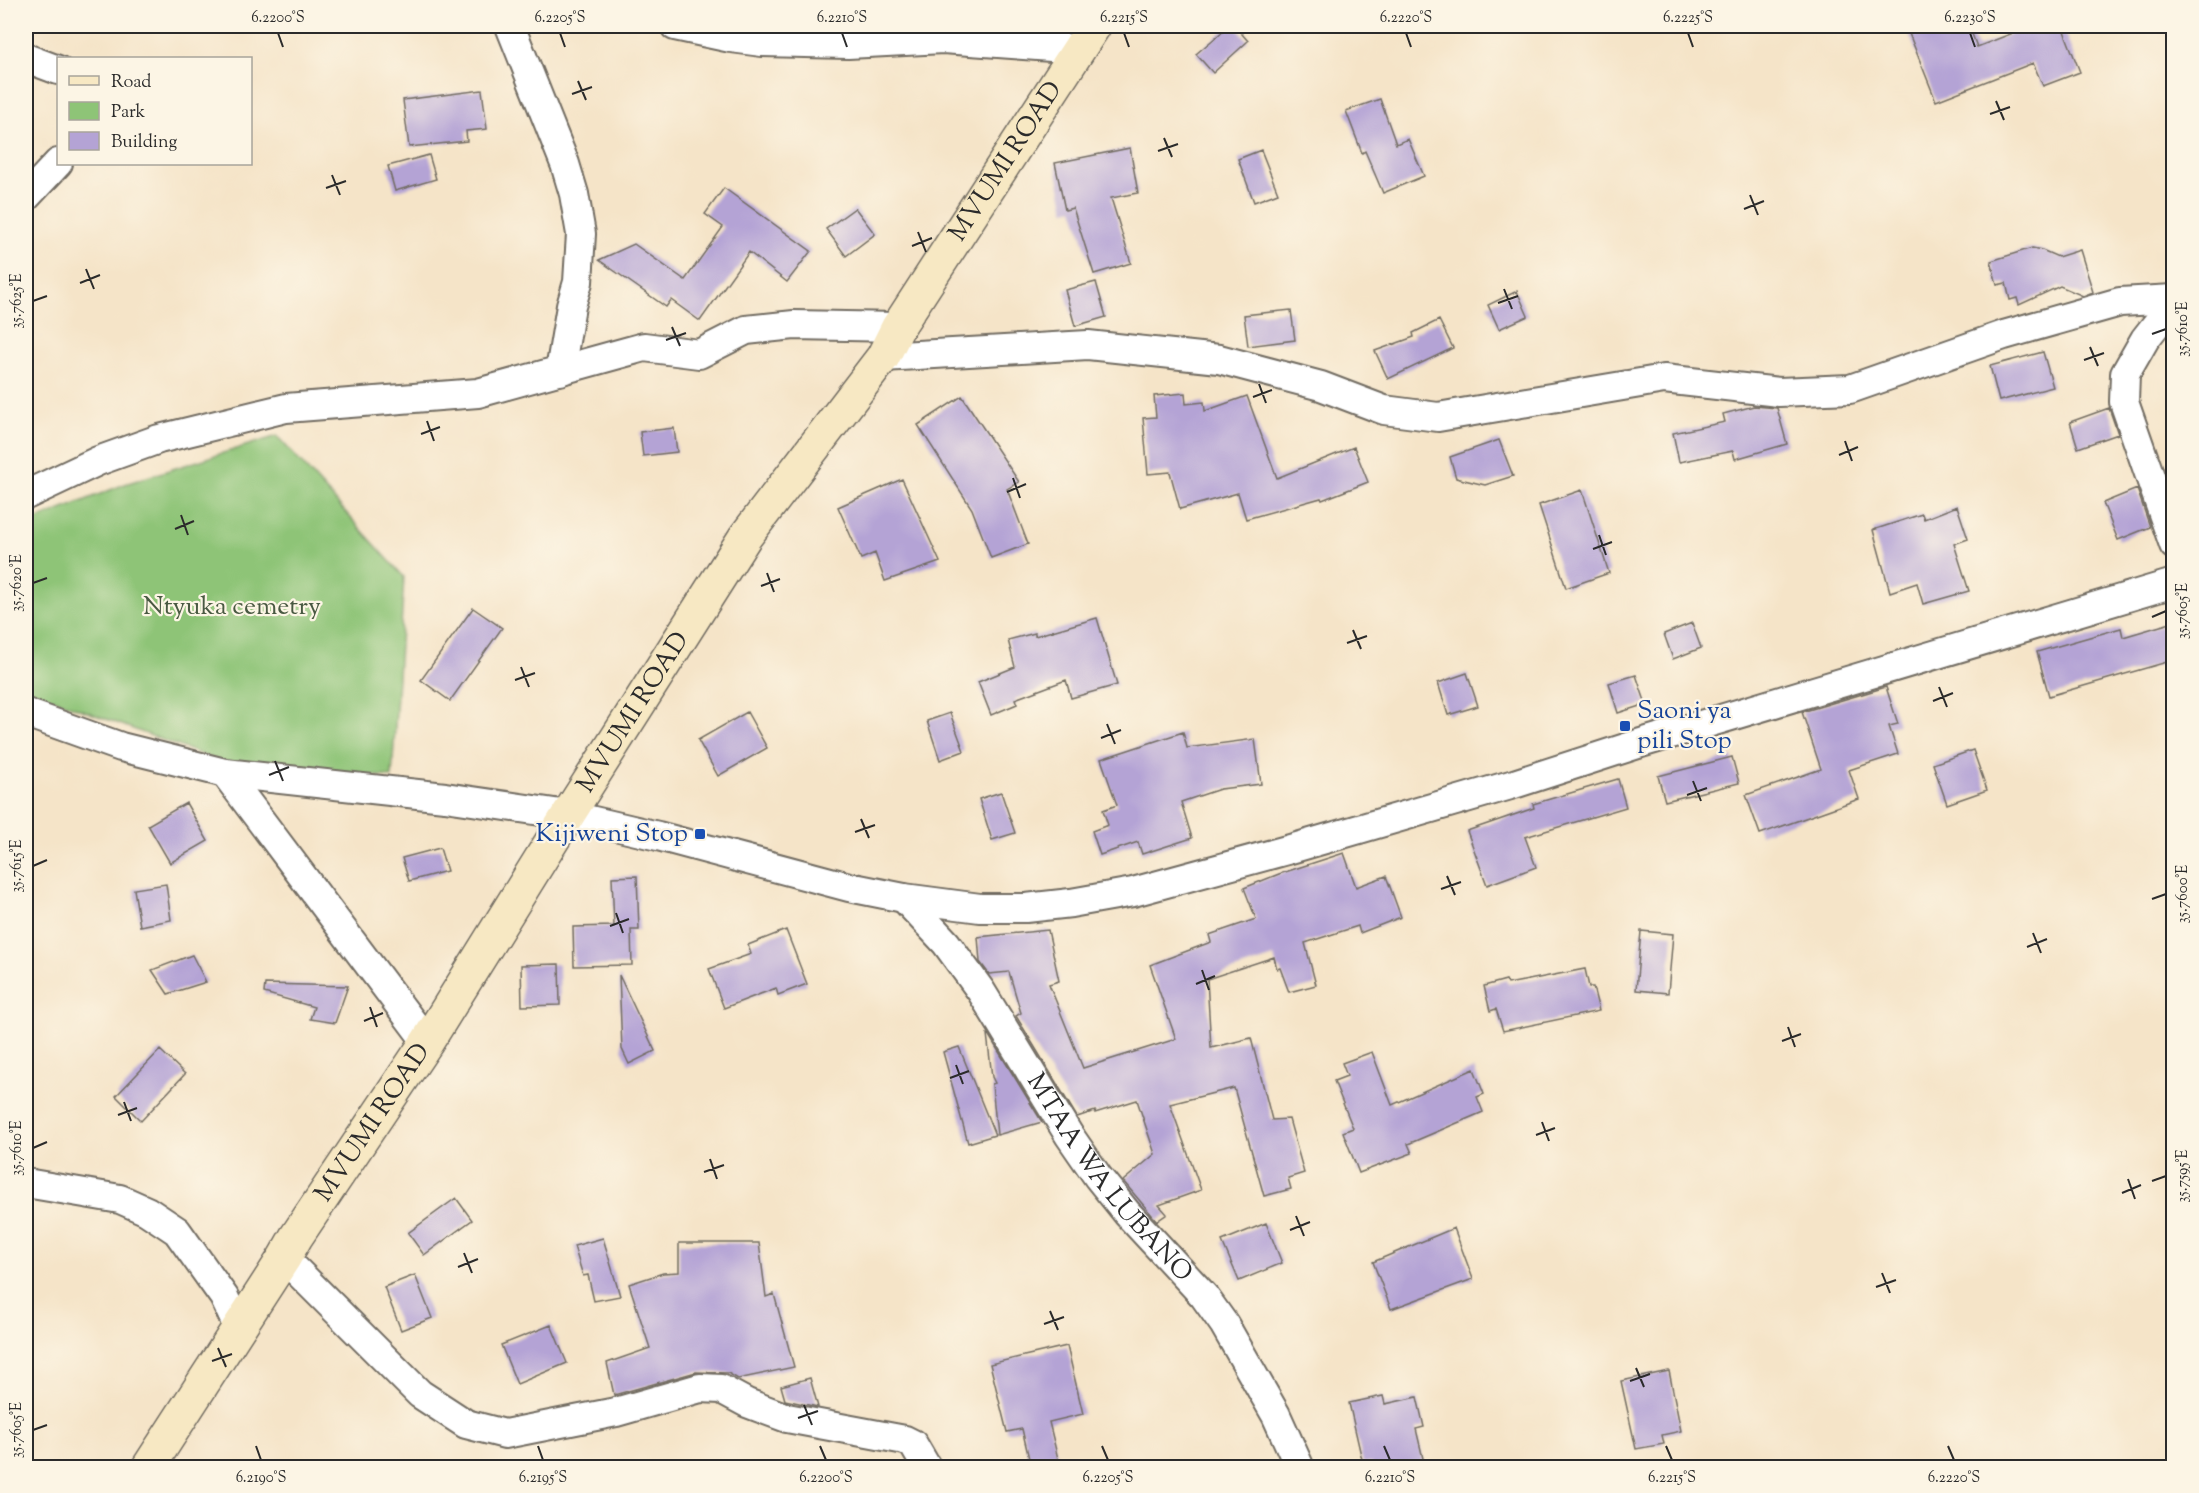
<svg xmlns="http://www.w3.org/2000/svg" width="2199" height="1493" font-family="'Sorts Mill Goudy',serif">
  <rect width="100%" height="100%" fill="#fcf5e5"/>
  <filter id="ink" filterUnits="userSpaceOnUse"><feTurbulence type="fractalNoise" baseFrequency=".0167" numOctaves="2"/><feDisplacementMap in="SourceGraphic" scale="12" xChannelSelector="R" yChannelSelector="G"/><feConvolveMatrix kernelMatrix="1 2 1 2 8 2 1 2 1" color-interpolation-filters="sRGB"/></filter>
  <filter id="wash" filterUnits="userSpaceOnUse"><feTurbulence type="fractalNoise" baseFrequency=".008" numOctaves="4" result="noise"/><feDisplacementMap in="SourceGraphic" scale="24" xChannelSelector="R" yChannelSelector="G"/><feGaussianBlur stdDeviation="1.35" result="paint"/><feColorMatrix in="noise" values="0 0 0 0 0 0 0 0 0 0 0 0 0 0 0 0 0 1.4 0 .05"/><feComposite in="paint" operator="in"/></filter>
  <g filter="url(#wash)">
    <rect width="100%" height="100%" fill="#f5e4c8"/>
    <!-- green -->
    <path fill="#8ec477" stroke="#5c7851" stroke-width="1.5" d="M277,436l127,141 -12,200 -163,-12 -203,-76v-165l99,-40z"/>
    <g id="blocks">
      <!-- building -->
      <path fill="#b4a3d5" d="M1229,26h6l13,15 -35,32 -17,-19z
        M1906,26h63l8,21 54,-21h31l18,46 -37,14 -10,-23 -97,38z
        M482,90l5,39 -21,2 1,10 -58,6 -6,-47z
        M1380,99l16,45 12,-5 16,37 -41,17 -18,-42 -3,2 -16,-42z
        M1130,148l8,45 -27,5 20,65 -37,11 -21,-66 -8,2 -10,-47z
        M1261,150l17,43 -24,9 -16,-43z
        M429,155l7,24 -41,12 -7,-25z
        M724,188l87,63 -24,31 -38,-30 -49,69 -29,-21 -5,7 -67,-47 35,-16 51,36 38,-53 -18,-13z
        M855,208l20,26 -29,22 -20,-27z
        M2032,248l10,2 16,7 22,-7 13,42 -10,4 -23,-10 -41,19 -2,-7 -7,2 -4,-17 -9,2 -6,-24z
        M1096,282l10,35 -31,9 -10,-36z
        M1517,291l11,25 -29,13 -11,-24z
        M1291,310l4,30 -47,6 -4,-31z
        M1439,320l14,28 -65,31 -13,-28 39,-14 -1,-4z
        M2043,352l10,35 -54,14 -9,-35z
        M1185,393l1,11 18,-2 1,9 42,-15 30,82 77,-31 14,35 -46,18 -1,-2 -75,21 -8,-26 -58,16 -10,-37 -22,2 -5,-56 13,-1 -2,-21z
        M962,396l57,86 -12,7 21,55 -37,14 -19,-49 -54,-84z
        M1754,406l23,2 10,36 -52,15 -2,-8 -54,11 -6,-29 52,-11 -2,-8z
        M2109,408l9,26 -40,14 -8,-26z
        M674,428l3,24 -34,4 -3,-24z
        M1499,440l14,36 -28,9 -29,-7 -6,-21z
        M902,479l38,83 -55,19 -10,-28 -14,6 -23,-52z
        M2137,489l13,38 -32,13 -15,-37z
        M1582,490l27,83 -43,15 -27,-83z
        M1957,506l11,33 -14,5 15,47 -46,13 -6,-21 -27,9 -17,-62 49,-16 2,5z
        M473,608l29,20 -52,73 -29,-21z
        M1097,618l20,67 -46,13 -5,-18 -51,19 2,5 -26,11 -13,-33 37,-15 -7,-27 27,-7v3z
        M2174,622v38l-125,36 -12,-44 84,-24 2,9z
        M1692,623l9,25 -28,11 -9,-25z
        M1467,673l11,33 -30,9 -10,-32z
        M1636,675l10,29 -28,9 -9,-30z
        M1886,687l12,37 -9,2 9,28 -49,16 10,29 -99,35 -14,-39 75,-26 -19,-57z
        M747,712l20,36 -49,28 -20,-36z
        M950,713l14,38 -24,9 -13,-39z
        M1183,732l4,16 68,-9 6,45 -41,5 -39,13 11,36 -50,16 -4,-12 -38,13 -8,-24 16,-6 -5,-15 14,-5 -16,-46z
        M1973,750l14,40 -40,14 -14,-40z
        M1732,757l7,26 -74,18 -7,-25z
        M1618,779l8,28 -101,30 11,30 -49,18 -20,-54 67,-23 -1,-4z
        M1001,792l14,41 -23,7 -13,-41z
        M186,803l22,38 -38,22 -22,-38z
        M440,848l7,23 -38,10 -7,-23z
        M1344,853l12,34 30,-11 15,41 -41,16 -2,-7 -53,17 11,42 -27,7 -9,-24 -3,1 -3,-12 -67,22 4,69 40,-10 21,82 17,-1 15,54 -16,5 3,11 -27,7 -30,-108 -64,16 31,86 -42,15 8,9 -10,7 -34,-40 32,-27 -18,-54 -42,13v-2l-18,6 -61,-101 5,-3 -12,-41 -20,2 -9,-12 -2,-25 70,-7 11,51 -10,3 34,84 93,-29 -26,-74 61,-23 -2,-7 47,-16 -12,-31 35,-14z
        M637,876l2,54h-8l1,35 -58,1 -1,-39 41,-1 -2,-49z
        M166,884l5,36 -31,6 -6,-37z
        M786,930l21,54 -29,11 -2,-7 -52,20 -15,-39 42,-15 -3,-9z
        M1641,931l32,3 -5,59 -32,-3z
        M192,955l14,27 -38,12 -16,-24z
        M559,964l1,41 -38,1 -1,-41z
        M1585,969l4,18h4l6,24 -96,20 -7,-22 -6,2 -6,-25 22,-6 2,4z
        M619,975l36,76 -26,13 -7,-15z
        M265,984l83,2 -13,37 -25,-4 4,-12 -50,-14z
        M987,1034h1l54,88 -45,13 -5,-51 3,-1 -3,-6z
        M959,1047l36,88 -27,8 -25,-91z
        M160,1050l25,24 -44,47 -25,-25z
        M1372,1052l20,53 82,-36 10,25 -7,3 6,15 -75,32 4,9 -53,20 -16,-41 10,-4 -19,-47 13,-5 -5,-13z
        M456,1198l16,22 -48,35 -16,-22z
        M1266,1223l16,40 -43,18 -17,-40z
        M1454,1228l19,51 -82,30 -18,-47z
        M603,1238l17,58 -26,5 -6,-26 -5,1 -9,-30z
        M679,1243h80l7,54 8,-3 20,73 -56,12 -10,-6 -32,-1 -82,23 -7,-32 43,-15 -21,-64 34,-11 16,-1z
        M415,1275l17,43 -31,12 -17,-43z
        M551,1325l16,38 -50,21 -16,-39z
        M1067,1346l16,68 -34,8 11,45h-29l-9,-38 -15,3 -17,-68z
        M1669,1371l12,60 -19,4 2,9 -28,5 -15,-68z
        M810,1378l8,29 -33,-7 -4,-14z
        M1383,1396l2,8 32,-7 7,30 -8,2 9,38h-53l-1,-5 -8,2 -14,-61z"/>
    </g>
  </g>
  <g filter="url(#ink)">
    <use href="#blocks" fill-opacity="0" stroke="#726c62" stroke-width="1.5"/>
    <g fill="none" stroke-linecap="round" stroke-linejoin="round">
      <!-- street casing -->
      <g stroke="#726c62" stroke-width="32">
        <g id="street">
          <path d="M510,26l55,138 9,30 7,40 -3,48 -7,24 -11,65"/>
          <path d="M675,26l56,12 31,4 86,2 95,-5 136,10"/>
          <path d="M26,58l32,12"/>
          <path d="M26,197l32,-34"/>
          <path d="M2174,302l-29,37 -20,35 -1,28 50,143"/>
          <path d="M883,357l205,-12 131,14 102,27 63,24 54,7 226,-38 115,13 71,-3 154,-54 116,-33 54,-3"/>
          <path d="M26,495l72,-34 61,-22 127,-31 192,-15 166,-46 55,7 47,-24 48,-5 104,2"/>
          <path d="M26,713l95,34 104,26 220,24 123,18 90,21 191,51 55,11 76,10h46l45,-5 62,-11 154,-42 227,-66 127,-41 533,-160"/>
          <path d="M225,773l202,269"/>
          <path id="s1" d="M904,898l42,45 35,48 88,144 29,42 29,36 77,83 20,28 52,91 24,53"/>
          <path d="M26,1183l94,16 27,12 30,20 47,66 15,32"/>
          <path d="M284,1258l136,136 46,30 39,10 111,-22 84,-24 21,1 26,14 40,15 118,22 8,4 14,24"/>
        </g>
      </g>
      <!-- secondary casing -->
      <g stroke="#726c62" stroke-width="36">
        <g id="secondary">
          <path id="s2" d="M148,1468l136,-210 12,-21 131,-195 141,-227 177,-278 138,-180 15,-30 196,-301"/>
        </g>
      </g>
      <!-- street -->
      <use href="#street" stroke="#fff" stroke-width="28"/>
      <!-- secondary -->
      <use href="#secondary" stroke="#f7e8c3" stroke-width="33"/>
    </g>
  </g>
  <!-- ticks -->
  <path fill="none" stroke="#2b2b2b" stroke-width="2" d="M278,33l5,14M560,33l5,14M842,33l5,14M1124,33l5,14M1406,33l5,14M1688,33l5,14M1970,33l5,14M578,81l8,19M572,94l20,-7M1996,101l8,19M1990,114l20,-7M1164,138l8,19M1158,151l20,-7M332,175l8,20M326,188l20,-7M1750,195l8,20M1744,209l20,-8M918,232l8,20M912,246l20,-8M86,269l8,20M80,283l20,-8M1504,289l8,20M33,301l14,-5M1498,303l20,-7M672,327l8,19M2152,334l14,-5M666,340l20,-7M2090,347l8,19M2084,360l20,-7M1259,384l7,19M1253,397l19,-7M427,421l7,20M421,434l19,-7M1845,441l7,20M1839,455l19,-8M1013,478l7,20M1007,492l19,-8M181,515l7,20M175,529l19,-8M1599,535l7,20M1593,549l19,-7M767,573l7,19M33,583l14,-5M761,586l19,-7M2152,617l14,-6M1353,630l8,19M1347,643l20,-7M521,667l8,20M515,680l20,-7M1939,687l8,20M1933,701l20,-8M1107,724l8,20M1101,738l20,-8M275,761l8,20M269,775l20,-8M1693,781l8,20M1687,795l20,-7M861,819l8,19M855,832l20,-7M33,866l14,-6M1447,876l8,19M1441,889l20,-7M2152,899l14,-5M616,913l7,20M610,926l19,-7M2033,933l8,20M2027,947l20,-8M1202,970l7,20M1196,984l19,-8M370,1007l7,20M364,1021l19,-8M1788,1027l7,20M1782,1041l19,-7M956,1065l7,19M950,1078l19,-7M124,1102l7,19M118,1115l19,-7M1542,1122l7,19M1536,1135l19,-7M33,1148l14,-6M710,1159l7,20M704,1172l20,-7M2128,1179l7,20M2152,1181l14,-5M2122,1193l19,-8M1296,1216l8,20M1290,1230l20,-8M464,1253l8,20M458,1267l20,-8M1882,1273l8,20M1876,1287l20,-7M1050,1311l8,19M1044,1324l20,-7M218,1348l8,19M212,1361l20,-7M1636,1368l8,19M1630,1381l20,-7M804,1405l8,20M798,1418l20,-7M33,1430l14,-5M256,1446l5,14M538,1446l5,14M820,1446l6,14M1102,1446l6,14M1384,1446l6,14M1666,1446l6,14M1948,1446l6,14"/>
  <!-- markers -->
  <g fill="#1a4fb4" stroke="#fcf5e5" stroke-width="2">
    <rect x="1619" y="720" width="12" height="12" rx="3"/>
    <rect x="694" y="828" width="12" height="12" rx="3"/>
  </g>
  <g text-anchor="middle" dominant-baseline="central" stroke-width="4.5" stroke-linejoin="round" paint-order="stroke">
    <!-- street labels -->
    <g font-size="26" fill="#2b2b2b" stroke="#fcf5e5">
      <text stroke="none"><textPath href="#s2" startOffset="1564">MVUMI ROAD</textPath></text>
      <text stroke="none"><textPath href="#s2" startOffset="898">MVUMI ROAD</textPath></text>
      <text stroke="none"><textPath href="#s2" startOffset="412">MVUMI ROAD</textPath></text>
      <text stroke="none"><textPath href="#s1" startOffset="348">MTAA WA LUBANO</textPath></text>
    </g>
    <!-- park labels -->
    <g font-size="26" fill="#495942" stroke="#fcf5e5">
      <text x="232" y="607">Ntyuka cemetry</text>
    </g>
    <!-- transit labels -->
    <g font-size="26" fill="#164399" stroke="#fcf5e5" text-anchor="start">
      <text x="1637" y="711">Saoni ya<tspan x="1637" dy="30">pili Stop</tspan></text>
      <text x="688" y="834" text-anchor="end">Kijiweni Stop</text>
    </g>
  </g>
  <!-- margin -->
  <rect width="2199" height="1493" fill="none" stroke="#fcf5e5" stroke-width="66"/>
  <!-- legend -->
  <rect x="57" y="57" width="195" height="108" fill="#fcf5e5" stroke="#a8a49b" stroke-width="1.5"/>
  <rect x="69" y="76" width="30" height="9" fill="#f7e8c3" stroke="#a8a49b" stroke-width="1.5"/>
  <text x="111" y="87" font-size="18" fill="#2b2b2b">Road</text>
  <rect x="69" y="102" width="30" height="18" fill="#8ec477" stroke="#a8a49b" stroke-width="1.5"/>
  <text x="111" y="117" font-size="18" fill="#2b2b2b">Park</text>
  <rect x="69" y="132" width="30" height="18" fill="#b4a3d5" stroke="#a8a49b" stroke-width="1.5"/>
  <text x="111" y="147" font-size="18" fill="#2b2b2b">Building</text>
  <rect x="33" y="33" width="2133" height="1427" fill="none" stroke="#2b2b2b" stroke-width="2"/>
  <g font-size="15" text-anchor="middle" fill="#2b2b2b">
    <text x="278" y="22">6.2200°S</text>
    <text x="560" y="22">6.2205°S</text>
    <text x="842" y="22">6.2210°S</text>
    <text x="1124" y="22">6.2215°S</text>
    <text x="1406" y="22">6.2220°S</text>
    <text x="1688" y="22">6.2225°S</text>
    <text x="1970" y="22">6.2230°S</text>
    <text transform="translate(16 301) rotate(-90)" y="5">35.7625°E</text>
    <text transform="translate(2182 329) rotate(-90)" y="5">35.7610°E</text>
    <text transform="translate(16 583) rotate(-90)" y="5">35.7620°E</text>
    <text transform="translate(2182 611) rotate(-90)" y="5">35.7605°E</text>
    <text transform="translate(16 866) rotate(-90)" y="5">35.7615°E</text>
    <text transform="translate(2182 894) rotate(-90)" y="5">35.7600°E</text>
    <text transform="translate(16 1148) rotate(-90)" y="5">35.7610°E</text>
    <text transform="translate(2182 1176) rotate(-90)" y="5">35.7595°E</text>
    <text transform="translate(16 1430) rotate(-90)" y="5">35.7605°E</text>
    <text x="261" y="1482">6.2190°S</text>
    <text x="543" y="1482">6.2195°S</text>
    <text x="826" y="1482">6.2200°S</text>
    <text x="1108" y="1482">6.2205°S</text>
    <text x="1390" y="1482">6.2210°S</text>
    <text x="1672" y="1482">6.2215°S</text>
    <text x="1954" y="1482">6.2220°S</text>
  </g>
</svg>
